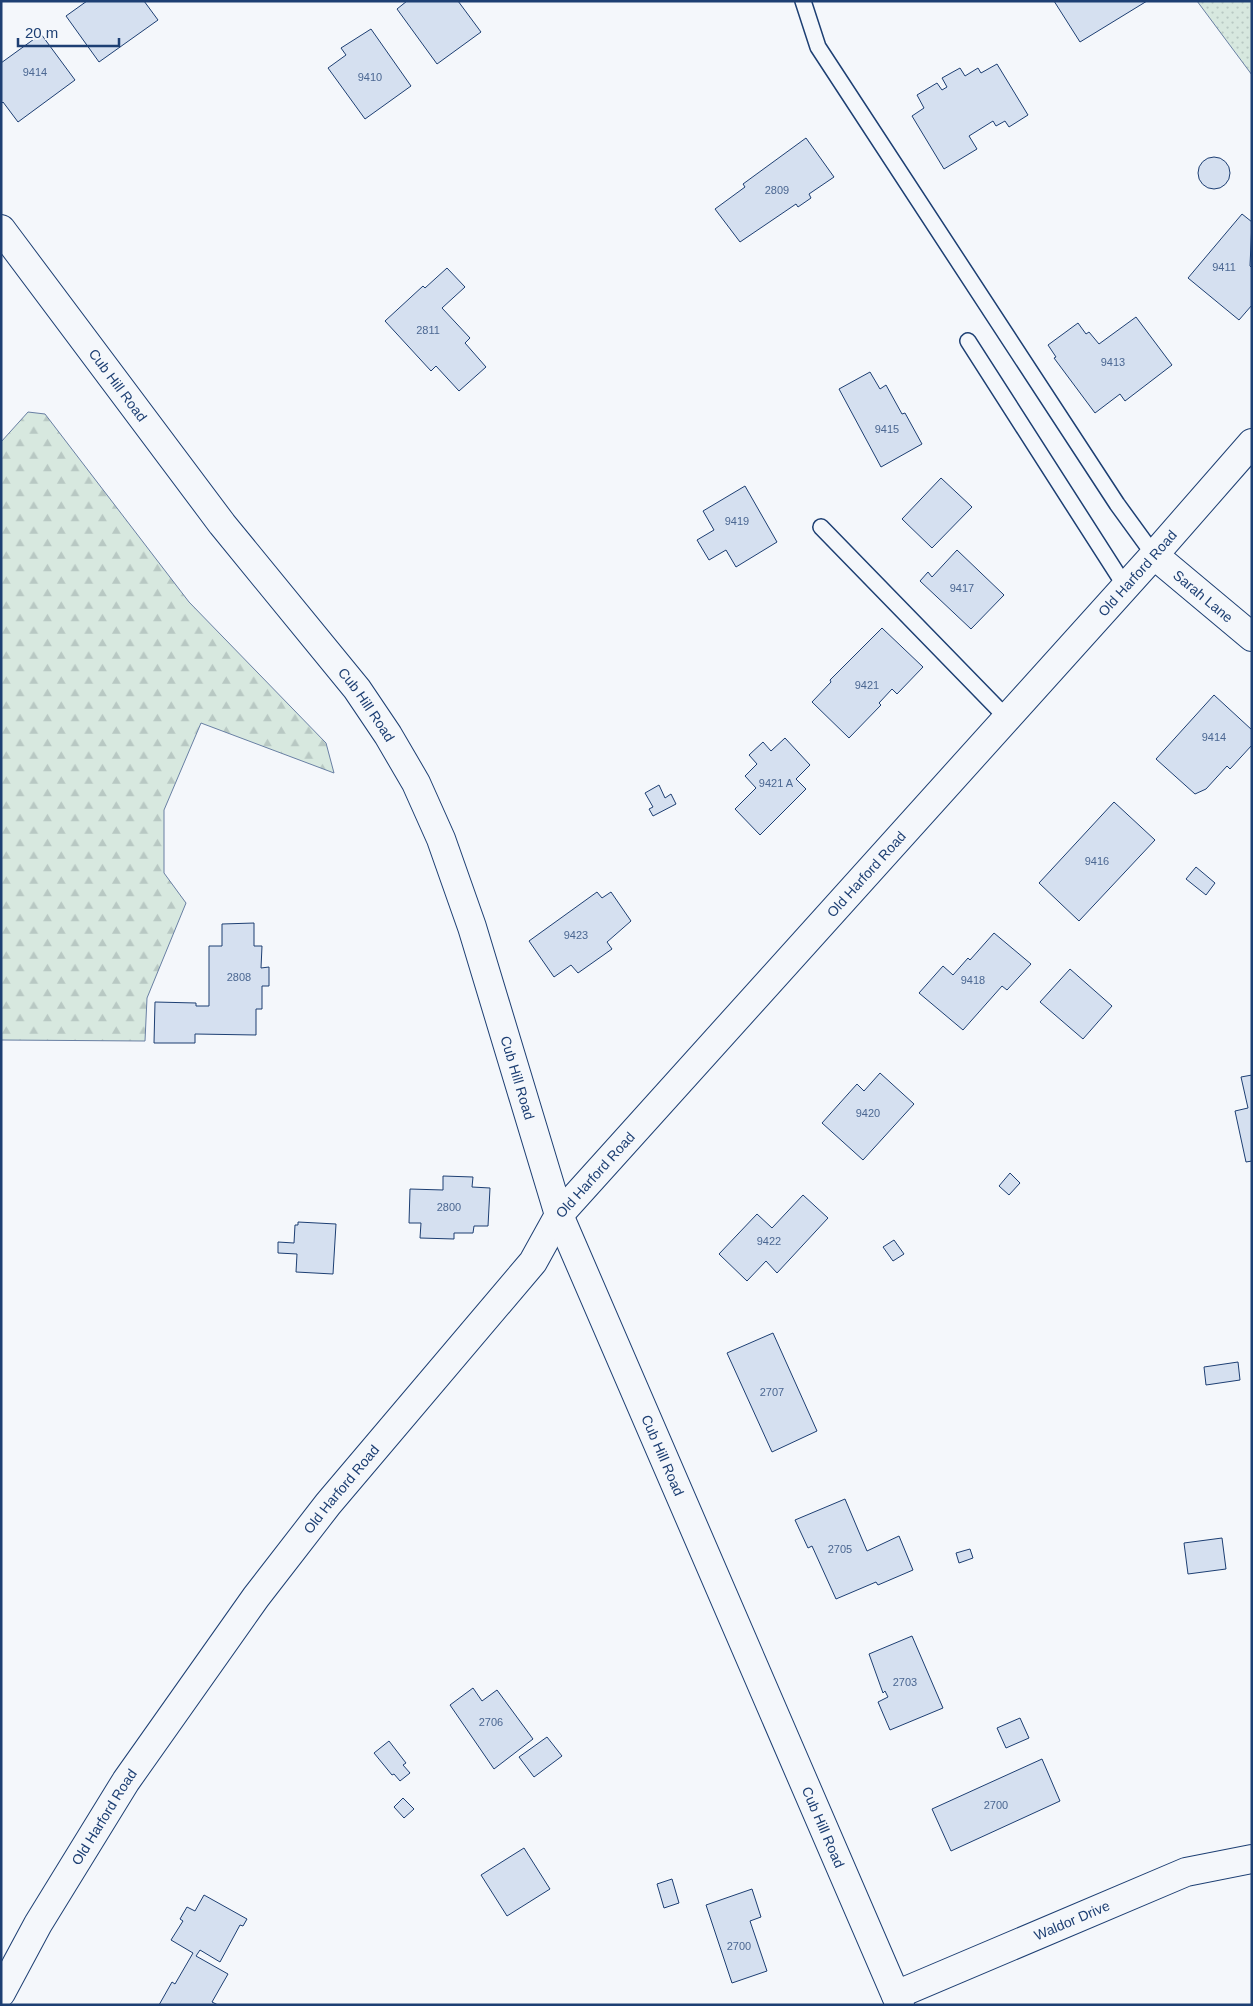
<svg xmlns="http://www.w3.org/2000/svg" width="1253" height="2006" font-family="Arial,sans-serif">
  <defs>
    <pattern id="forest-firs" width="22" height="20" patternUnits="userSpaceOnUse" patternTransform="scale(1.25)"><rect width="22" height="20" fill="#d7e8df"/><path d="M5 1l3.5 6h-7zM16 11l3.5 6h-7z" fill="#b8c8c3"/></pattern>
    <pattern id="park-dots" width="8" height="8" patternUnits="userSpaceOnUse" patternTransform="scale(1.25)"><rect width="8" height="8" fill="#d7e8df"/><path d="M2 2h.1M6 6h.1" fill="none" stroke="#b8c8c3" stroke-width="1.8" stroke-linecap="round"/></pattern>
  </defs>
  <rect width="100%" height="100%" fill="#f4f7fb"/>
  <!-- forest -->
  <path fill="url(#forest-firs)" stroke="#687fa3" d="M28,412l17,2 144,188 137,141 8,30 -133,-50 -37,87v63l22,30 -39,95 -2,43 -144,-1v-598z"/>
  <!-- park -->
  <path fill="url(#park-dots)" stroke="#687fa3" d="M1197,1h55v74z"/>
  <!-- building -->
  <path fill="#d5e0f0" stroke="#1d3f73" d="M87,1h57l14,19 -59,42 -33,-46z
    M407,1h51l23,31 -44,32 -40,-55z
    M1054,1h93l-67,41z
    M371,29l40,57 -46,33 -37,-51 18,-13 -5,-7z
    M41,34l34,46 -57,42 -15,-20 -2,2v-41z
    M997,64l31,51 -19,12 -4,-6 -9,5 -3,-5 -24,15 8,13 -33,20 -32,-53 12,-8 -7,-13 20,-12 5,7 5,-3 -5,-9 18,-10 5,8 13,-8 3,5z
    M806,138l28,39 -25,17 2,4 -13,9 -2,-3 -56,38 -25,-33 30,-22 -2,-3z
    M1198 173a16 16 0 1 1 32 0a16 16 0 1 1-32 0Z
    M1242,214l10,8 -2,44 2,2v37l-13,15 -51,-42z
    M447,268l18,19 -23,21 28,30 -5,5 21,24 -27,24 -23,-25 -5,5 -46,-50 38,-35 2,2z
    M1136,317l36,48 -47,36 -5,-7 -25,19 -41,-55 2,-1 -8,-12 30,-22 8,11 3,-2 10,12z
    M870,372l10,17 6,-4 16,29 3,-1 17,31 -41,23 -42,-78z
    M941,478l31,29 -40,41 -30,-29z
    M745,486l32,56 -41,25 -10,-17 -17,10 -12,-20 17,-10 -11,-19z
    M957,550l47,45 -33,34 -51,-48 8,-9 4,5z
    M882,628l41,39 -26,27 -5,-5 -13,14 2,2 -32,33 -37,-36 19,-20 -1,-2z
    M1214,695l38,35v15l-22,24 -3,-3 -21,23 -11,5 -39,-35z
    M785,738l25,27 -14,14 10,10 -46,46 -25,-26 21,-21 -11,-12 12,-12 -8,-9 14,-13 8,9z
    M659,785l6,13 6,-4 5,10 -23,12 -4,-7 4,-2 -8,-14z
    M1114,802l41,38 -76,81 -40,-38z
    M1196,867l19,16 -9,12 -20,-16z
    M597,892l5,6 9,-6 20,29 -24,21 5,7 -34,24 -7,-8 -17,12 -25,-36z
    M254,923v23h8l-1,22 8,-1v19h-7v23h-6v26l-61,-1v9h-41l1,-41 41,1v3h13v-60h13v-22z
    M994,933l37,31 -24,26 -5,-4 -39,44 -44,-37 24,-27 10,9 15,-17 2,2z
    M1070,969l42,37 -29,33 -43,-37z
    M880,1073l34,31 -51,56 -41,-37 35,-39 7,7z
    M1252,1075v86l-6,1 -11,-51 13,-3 -7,-31z
    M1010,1173l10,10 -11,12 -10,-9z
    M443,1176l30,1 -1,10 18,1 -2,38h-14l-1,7h-19v6l-34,-1 1,-15h-12l1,-34 33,1z
    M803,1195l25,23 -51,55 -11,-12 -19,20 -28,-27 38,-40 15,14z
    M298,1222l38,2 -3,50 -37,-2 1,-18 -19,-1v-11l16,1 1,-18h3z
    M894,1240l10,14 -11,7 -10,-14z
    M773,1333l44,98 -45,21 -45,-99z
    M1238,1362l2,18 -34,5 -2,-18z
    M845,1499l22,52 32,-15 14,34 -35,15 -2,-3 -40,17 -24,-53 -4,2 -13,-28z
    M1222,1538l4,31 -38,5 -4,-31z
    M970,1549l3,9 -14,5 -3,-10z
    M912,1636l31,72 -53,22 -12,-28 10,-5 -3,-6 -2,2 -14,-39z
    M473,1688l9,13 15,-11 36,49 -39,30 -44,-64z
    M1020,1718l9,20 -23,10 -9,-20z
    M547,1737l15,19 -28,21 -15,-20z
    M389,1741l17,22 -3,2 7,8 -10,8 -6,-7 -2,1 -18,-22z
    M1042,1759l18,42 -109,50 -19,-42z
    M403,1798l11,11 -10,9 -10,-11z
    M524,1848l26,41 -43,27 -26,-41z
    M672,1879l7,24 -15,5 -7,-24z
    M752,1889l9,28 -11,4 17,50 -35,12 -26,-78z
    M204,1895l43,24 -4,7 -3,-1 -20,37 -20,-12 -4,6 32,18 -16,28 6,3h-59l13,-23 3,2 18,-31 -22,-13 12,-19 -3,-2 7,-12 8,4z"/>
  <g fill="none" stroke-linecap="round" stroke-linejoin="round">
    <!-- lane casing -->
    <g stroke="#1d3f73" stroke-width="18">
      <path id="lane" d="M803,1l15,46 299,457 37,51
        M968,341l157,245
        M821,527l185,190"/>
    </g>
    <!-- street casing -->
    <g stroke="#1d3f73" stroke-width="30">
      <g id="street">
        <path id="s1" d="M1154,555l98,82"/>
        <path id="s2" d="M1,1993l37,-69 88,-143 130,-184 72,-93 205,-242 26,-47"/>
        <path id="s3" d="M896,1995l290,-123 66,-13"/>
      </g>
    </g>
    <!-- secondary casing -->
    <g stroke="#1d3f73" stroke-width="30">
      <g id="secondary">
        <path id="s4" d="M1,229l221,295 135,165 31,46 28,48 25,56 31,88 87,288 341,790"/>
        <path id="s5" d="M559,1215l595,-660 98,-112"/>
      </g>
    </g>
    <!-- lane -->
    <use href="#lane" stroke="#f4f7fb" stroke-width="15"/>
    <!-- street -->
    <use href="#street" stroke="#f4f7fb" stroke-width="28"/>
    <!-- secondary -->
    <use href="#secondary" stroke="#f4f7fb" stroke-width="28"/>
  </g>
  <g text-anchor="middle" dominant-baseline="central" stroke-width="4" stroke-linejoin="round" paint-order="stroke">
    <!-- number labels -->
    <g font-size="11" fill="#4b6792">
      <text x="35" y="72">9414</text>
      <text x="370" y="77">9410</text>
      <text x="777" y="190">2809</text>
      <text x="1224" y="267">9411</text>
      <text x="428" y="330">2811</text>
      <text x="1113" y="362">9413</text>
      <text x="887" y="429">9415</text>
      <text x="737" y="521">9419</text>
      <text x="962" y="588">9417</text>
      <text x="867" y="685">9421</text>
      <text x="1214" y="737">9414</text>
      <text x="776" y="783">9421 A</text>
      <text x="1097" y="861">9416</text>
      <text x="576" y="935">9423</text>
      <text x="239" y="977">2808</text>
      <text x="973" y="980">9418</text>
      <text x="868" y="1113">9420</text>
      <text x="449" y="1207">2800</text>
      <text x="769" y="1241">9422</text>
      <text x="772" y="1392">2707</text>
      <text x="840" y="1549">2705</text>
      <text x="905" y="1682">2703</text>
      <text x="491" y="1722">2706</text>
      <text x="996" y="1805">2700</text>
      <text x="739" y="1946">2700</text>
    </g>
    <!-- street labels -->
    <g font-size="14" fill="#1d3f73" stroke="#f4f7fb">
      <text stroke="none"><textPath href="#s4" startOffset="195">Cub Hill Road</textPath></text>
      <text stroke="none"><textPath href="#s5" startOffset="864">Old Harford Road</textPath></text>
      <text stroke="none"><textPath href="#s1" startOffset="64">Sarah Lane</textPath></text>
      <text stroke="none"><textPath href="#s4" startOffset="600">Cub Hill Road</textPath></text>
      <text stroke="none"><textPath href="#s5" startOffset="459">Old Harford Road</textPath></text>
      <text stroke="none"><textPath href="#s4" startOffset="1005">Cub Hill Road</textPath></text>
      <text stroke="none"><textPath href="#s5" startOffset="54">Old Harford Road</textPath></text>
      <text stroke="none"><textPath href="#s4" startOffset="1410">Cub Hill Road</textPath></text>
      <text stroke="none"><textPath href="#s2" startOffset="609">Old Harford Road</textPath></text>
      <text stroke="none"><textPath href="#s2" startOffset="204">Old Harford Road</textPath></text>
      <text stroke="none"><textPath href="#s4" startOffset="1815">Cub Hill Road</textPath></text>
      <text stroke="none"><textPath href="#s3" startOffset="191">Waldor Drive</textPath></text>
    </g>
  </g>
  <!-- border -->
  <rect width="1253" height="2006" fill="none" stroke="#1d3f73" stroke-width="5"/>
  <!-- scale -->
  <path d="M18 38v8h101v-8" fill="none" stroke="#1d3f73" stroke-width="2.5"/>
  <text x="25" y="38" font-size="15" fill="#1d3f73" stroke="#f4f7fb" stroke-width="4" paint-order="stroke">20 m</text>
</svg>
